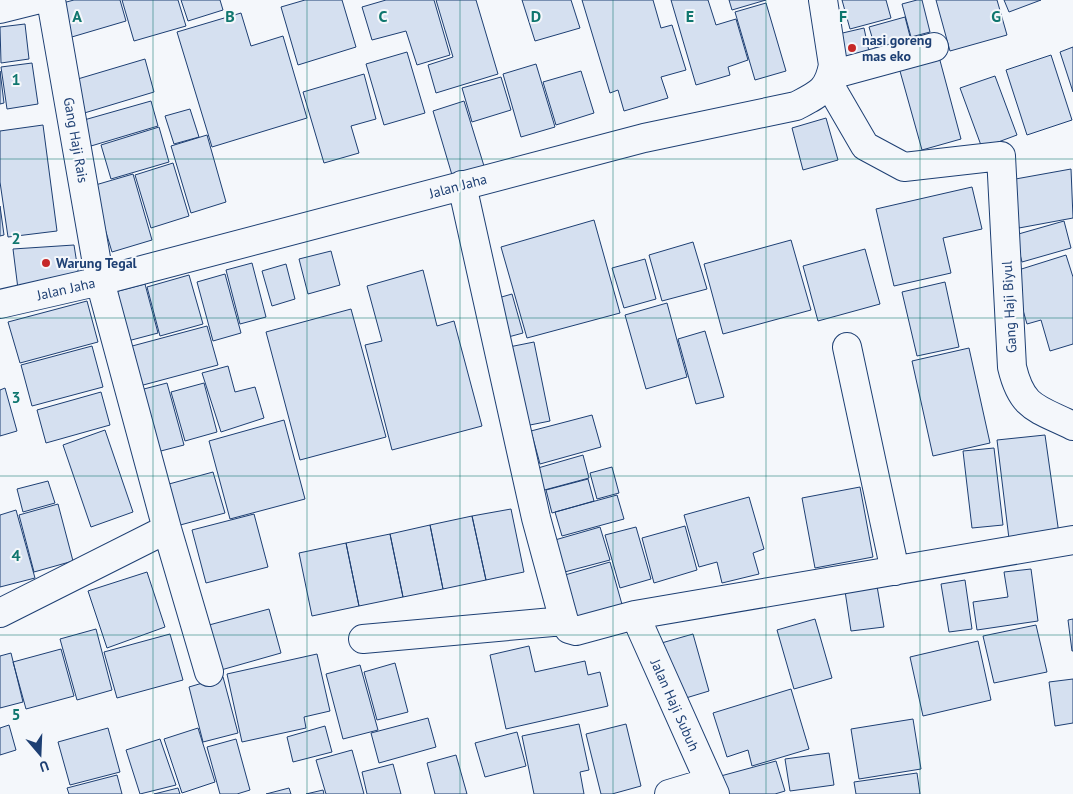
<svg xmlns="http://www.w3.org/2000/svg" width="1073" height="794" font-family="'PT Sans',sans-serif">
  <rect width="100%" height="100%" fill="#f4f7fb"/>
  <!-- building -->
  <path fill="#d5e0f0" stroke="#1d3f73" d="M74,0h46l6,21 -61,18 -10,-34z
    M122,0h56l8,26 -52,15z
    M181,0h39l3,10 -35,11z
    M305,0h37l14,47 -58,18 -17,-58z
    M386,0h48l16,55 -33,10 -11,-34 -34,9 -10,-33z
    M436,0h40l22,74 -62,19 -8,-28 25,-8z
    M522,0h49l9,28 -45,13z
    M582,0h71l8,28 11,-3 14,45 -25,7 7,21 -44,13 -6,-21 -8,3z
    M671,0h37l8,25 20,-6 12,41 -20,7 2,8 -34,10z
    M729,0h37l-34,10z
    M842,0h44l5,18 -41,11z
    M917,0h5l8,32 -19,5 -9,-33z
    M936,0h61l10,35 -57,16z
    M1004,0h37l-32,12z
    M766,3l20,68 -31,9 -20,-68z
    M241,13l10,33 32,-10 24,82 -95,29 -35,-115z
    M905,17l8,31 -35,9 -9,-30z
    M25,24l4,35 -28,4 -1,-36z
    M864,28l7,33 -30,7 -7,-33z
    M1073,47v45l-13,-40z
    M407,52l18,61 -41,12 -18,-61z
    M938,53l23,86 -39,11 -24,-86z
    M1051,55l21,65 -45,15 -21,-65z
    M145,59l9,33 -73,22 -10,-33z
    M32,63l6,41 -31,5 -6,-42z
    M536,64l19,63 -34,10 -18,-63z
    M0,71l4,32 -4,1z
    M581,71l13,42 -38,12 -13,-43z
    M364,74l12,45 -25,7 8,27 -35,10 -21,-71z
    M995,76l22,59 -35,13 -22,-60z
    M501,77l10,33 -39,12 -10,-34z
    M151,101l7,25 -67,20 -7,-26z
    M464,101l20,65 -32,9 -19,-64z
    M190,109l9,28 -25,7 -9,-28z
    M826,118l12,42 -35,10 -11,-42z
    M43,125l14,106 -49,6 -8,-55v-51z
    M159,127l10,35 -58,17 -10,-34z
    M207,135l19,67 -35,11 -20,-67z
    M173,163l16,53 -38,12 -16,-53z
    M1071,169l2,49 -54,10 -9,-48z
    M133,174l19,66 -40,12 -20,-66z
    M972,187l10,42 -39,9 8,35 -57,13 -18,-77z
    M0,206l4,29 -4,1z
    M594,220l26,93 -93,25 -26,-91z
    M1064,221l7,27 -49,14 -7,-27z
    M791,240l20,70 -88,24 -19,-70z
    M693,242l14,47 -45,12 -13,-46z
    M74,245l5,32 -61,12 -5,-40z
    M865,249l15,55 -62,17 -15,-55z
    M331,251l9,34 -32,9 -9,-35z
    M1066,255l7,22v67l-23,7 -9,-31 -14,4 -15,-52z
    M645,259l11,40 -32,9 -12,-40z
    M252,263l14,54 -26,7 -14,-54z
    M286,264l9,35 -23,7 -10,-35z
    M423,270l14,56 17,-5 28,105 -90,24 -27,-105 17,-4 -15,-55z
    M225,274l16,59 -28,8 -16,-59z
    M189,275l14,49 -43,12 -13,-49z
    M945,282l14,65 -42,9 -15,-64z
    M145,284l13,49 -34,9 -13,-49z
    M512,294l11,39 -22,6 -10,-39z
    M87,301l11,41 -78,21 -12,-41z
    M667,303l20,74 -41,12 -21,-74z
    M351,309l35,128 -86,23 -34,-128z
    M207,326l11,39 -86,23 -11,-39z
    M705,331l19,66 -28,7 -18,-65z
    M534,342l16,79 -25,5 -16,-79z
    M92,346l11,41 -71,19 -11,-41z
    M969,348l21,95 -57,13 -21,-95z
    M228,366l7,26 20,-5 9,31 -43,14 -19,-59z
    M167,383l17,62 -27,7 -17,-62z
    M204,383l13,49 -32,9 -14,-49z
    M5,388l12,43 -17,5v-46z
    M101,392l9,33 -64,18 -9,-33z
    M592,415l9,32 -61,17 -9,-33z
    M284,420l21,79 -75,20 -21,-78z
    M105,430l28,82 -42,15 -28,-82z
    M1045,435l15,106 -50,6 -13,-107z
    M994,448l9,77 -31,3 -9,-77z
    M583,455l6,23 -52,14 -6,-22z
    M612,467l7,26 -22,6 -7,-26z
    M213,472l12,41 -56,15 -11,-41z
    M588,479l6,22 -42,12 -6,-23z
    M48,481l7,22 -32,9 -6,-23z
    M860,487l13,70 -58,11 -13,-70z
    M617,495l7,24 -62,17 -7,-24z
    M749,497l15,52 -11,4 6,21 -37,9 -5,-21 -18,5 -15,-52z
    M58,504l15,57 -39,11 -15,-57z
    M511,509l13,63 -38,8 -14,-64z
    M16,510l19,68 -35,9v-72z
    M254,514l14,53 -62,16 -14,-53z
    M472,516l14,64 -43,9 -13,-64z
    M430,525l13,64 -40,8 -13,-63z
    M685,526l12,44 -43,13 -12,-45z
    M600,527l10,33 -53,14 -9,-32z
    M636,527l15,52 -31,9 -15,-53z
    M390,534l13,63 -44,9 -13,-63z
    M346,543l13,63 -47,10 -13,-63z
    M610,562l15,53 -52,15 -15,-53z
    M1031,569l7,52 -61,9 -4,-28 35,-5 -4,-25z
    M147,572l18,55 -58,21 -19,-57z
    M965,580l7,49 -23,3 -8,-48z
    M877,586l7,41 -33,4 -6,-40z
    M269,609l12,44 -60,17 -12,-45z
    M815,619l17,59 -38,11 -17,-59z
    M1073,619v32h-1l-4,-31z
    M1036,625l11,47 -53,11 -11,-47z
    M96,629l16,61 -35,10 -17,-61z
    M170,634l13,46 -66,18 -13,-46z
    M693,634l16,57 -33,10 -18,-57z
    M978,641l13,59 -68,16 -13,-59z
    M529,646l6,26 50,-11 3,14 12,-3 8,34 -102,23 -16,-74z
    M61,649l13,47 -48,13 -13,-47z
    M11,653l12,49 -23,6v-52z
    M317,654l13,57 -26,6 2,11 -64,14 -15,-68z
    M395,663l13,49 -31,8 -13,-48z
    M360,665l18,65 -35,9 -17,-65z
    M223,677l15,56 -35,9 -14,-55z
    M1073,679v44l-18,3 -6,-44z
    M791,689l18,60 -57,17 -4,-16 -21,7 -14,-44z
    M428,718l8,29 -57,16 -8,-30z
    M913,719l8,50 -62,10 -8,-50z
    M579,724l10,46 -9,2 4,22h-50l-12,-58z
    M626,724l15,62 -29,8h-11l-15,-60z
    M9,725l7,25 -16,5v-27z
    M325,726l7,26 -39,10 -6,-25z
    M108,728l12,44 -50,13 -12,-43z
    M198,728l17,54 -33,11 -18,-54z
    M517,732l9,34 -41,11 -10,-34z
    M160,739l16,46 -36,9 -14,-44z
    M236,739l14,51 -13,4h-17l-13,-47z
    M352,750l12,44h-38l-10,-34z
    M829,753l5,32 -44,6 -5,-32z
    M456,755l11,39h-32l-8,-31z
    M776,761l9,30 -10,3h-53l-5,-17z
    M393,764l8,30h-34l-5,-22z
    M917,773l3,21h-64l-2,-12z
    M117,775l5,19h-53l-2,-6z
    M178,788l2,6h-26z
    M289,788l2,6h-25z
    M323,790l1,4h-18z"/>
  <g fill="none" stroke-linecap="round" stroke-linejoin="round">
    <!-- minor casing -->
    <g stroke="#1d3f73" stroke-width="30">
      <path id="minor" d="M51,0l49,281 67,248 42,143
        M0,9l36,-9
        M831,75l103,-28
        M829,84l36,62 39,21 97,-11 11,211c10,42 25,41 61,59
        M462,185l74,333 28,103 5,8 7,2 59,-16 438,-75
        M0,304l100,-23 544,-143 152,-32c23,-12 32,-15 37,-41l-10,-65
        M847,347l48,224
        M0,613l167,-84
        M635,615l80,179
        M363,639l201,-18
        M669,794l40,-12"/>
    </g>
    <!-- minor -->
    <use href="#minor" stroke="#f4f7fb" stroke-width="28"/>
  </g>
  <!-- grid -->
  <path fill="none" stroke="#0f766e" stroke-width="1" stroke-opacity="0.55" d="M153,0v794M307,0v794M460,0v794M613,0v794M766,0v794M920,0v794M0,159h1073M0,318h1073M0,476h1073M0,635h1073"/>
  <!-- markers -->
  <g fill="#c62828" stroke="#f4f7fb" stroke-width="2">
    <circle cx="852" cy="48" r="5"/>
    <circle cx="46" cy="263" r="5"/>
  </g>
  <g text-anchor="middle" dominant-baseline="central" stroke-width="4" stroke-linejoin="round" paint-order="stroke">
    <!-- poi labels -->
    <g font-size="14" font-weight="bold" fill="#1d3f73" stroke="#f4f7fb" text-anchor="start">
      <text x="862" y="40">nasi goreng<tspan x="862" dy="16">mas eko</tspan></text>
      <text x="56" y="263">Warung Tegal</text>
    </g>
    <!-- street labels -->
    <g font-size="14" fill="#1d3f73" stroke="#f4f7fb">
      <text transform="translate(76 140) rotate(80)">Gang Haji Rais</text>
      <text transform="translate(458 186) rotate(-15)">Jalan Jaha</text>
      <text transform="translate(66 289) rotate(-13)">Jalan Jaha</text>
      <text transform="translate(1009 307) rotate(-93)">Gang Haji Biyul</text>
      <text transform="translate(675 705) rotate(66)">Jalan Haji Subuh</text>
    </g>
  </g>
  <g font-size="16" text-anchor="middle" font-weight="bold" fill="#0f766e" stroke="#f4f7fb" stroke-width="4" stroke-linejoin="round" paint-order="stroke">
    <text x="77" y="22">A</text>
    <text x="230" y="22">B</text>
    <text x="383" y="22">C</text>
    <text x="536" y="22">D</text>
    <text x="690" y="22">E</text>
    <text x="843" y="22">F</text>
    <text x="996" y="22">G</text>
    <text x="16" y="85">1</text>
    <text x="16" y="244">2</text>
    <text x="16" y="403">3</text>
    <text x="16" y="561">4</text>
    <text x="16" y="720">5</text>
  </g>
  <!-- north arrow -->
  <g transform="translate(40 754) rotate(161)" stroke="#f4f7fb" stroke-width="4" paint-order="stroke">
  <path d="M0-4L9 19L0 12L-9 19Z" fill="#1d3f73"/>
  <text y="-8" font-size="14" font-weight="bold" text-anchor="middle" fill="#1d3f73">U</text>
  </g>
</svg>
